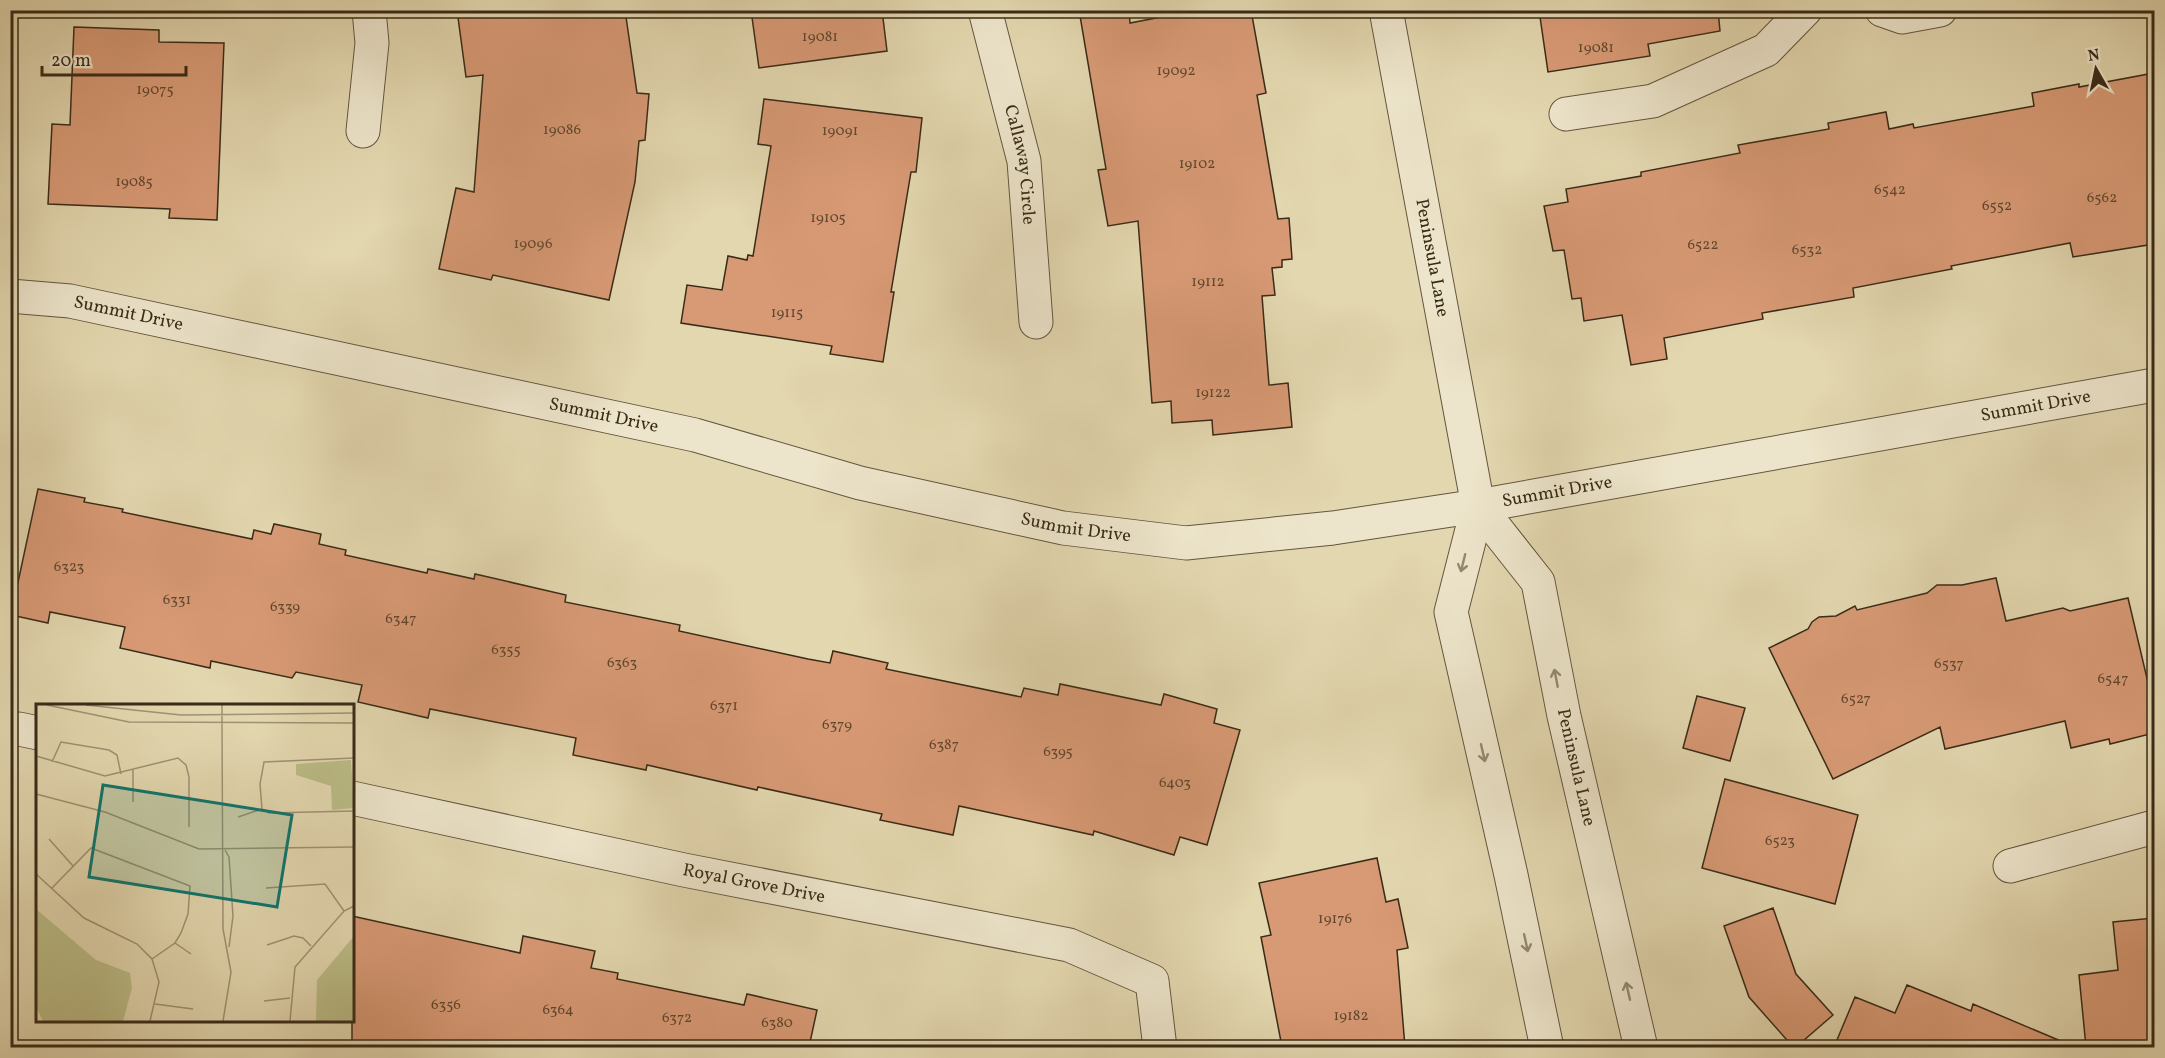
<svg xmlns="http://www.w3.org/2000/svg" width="2165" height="1058" font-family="Vollkorn,serif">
  <rect width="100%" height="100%" fill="#e3d7af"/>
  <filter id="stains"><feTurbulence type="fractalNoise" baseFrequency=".00333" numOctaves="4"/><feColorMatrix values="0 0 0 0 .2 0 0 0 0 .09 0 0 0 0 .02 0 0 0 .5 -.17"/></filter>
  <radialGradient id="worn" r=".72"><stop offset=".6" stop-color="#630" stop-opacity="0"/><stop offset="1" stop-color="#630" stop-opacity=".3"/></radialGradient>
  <!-- building -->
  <path fill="#d89a75" stroke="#392b18" stroke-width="1.5" d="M457,10h168l12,83 12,1 -4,46 -6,1 -4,41 -26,118 -116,-25 -2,5 -52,-11 17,-81 18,4 9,-117 -17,2z
    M751,10h131l5,41 -128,17z
    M1079,10h50l1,13 67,-13h54l15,83 -9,2 21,124 11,-1 3,41 -10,1v7l-10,1 3,27 -13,1 7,89 19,-2 4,44 -79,8 -1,-15 -40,3 -1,-22 -19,2 -14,-182 -30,5 -10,-56 8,-1z
    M1539,10h179l2,21 -72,13 2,12 -102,16z
    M74,27l85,3v12l65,1 -7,177 -48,-2 1,-9 -122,-5 4,-80 18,1z
    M2154,73v171l-81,13 -3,-14 -119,23 1,3 -99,19 1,9 -92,16 1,6 -99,19 3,21 -36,6 -9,-50 -38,6 -3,-23 -9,1 -8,-49 -11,1 -9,-45 24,-4 -2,-13 75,-13v-4l99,-19 -2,-8 91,-16 -1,-6 58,-11 3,17 24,-5 1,4 120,-22 -2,-13 47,-9v3z
    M764,99l158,19 -6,54h-5l-20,120h3l-11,70 -53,-8 2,-8 -151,-23 6,-38 35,5 6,-34 19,4 1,-5 5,1 18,-110 -13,-2z
    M38,489l47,9 -1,4 39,7 -1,3 130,27 2,-9 17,4 3,-10 47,10 -2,10 27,6 -1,5 82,18 1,-4 46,10 1,-5 91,21 -1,7 115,23 -1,6 129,28 22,4 3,-12 55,12 -2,6 135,28 3,-9 34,7 2,-11 101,21 3,-11 53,15 -3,14 26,7 -33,115 -27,-8 -6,18 -80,-24 -1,4 -134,-29 -6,29 -73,-15 2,-6 -124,-27 -1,3 -110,-25 -1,5 -73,-15 3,-17 -146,-29 -2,9 -70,-16 4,-17 -66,-13 -4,6 -81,-17 -1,7 -90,-20 5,-21 -75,-15 -2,11 -37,-8z
    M1996,578l10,43 57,-13 7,3 58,-13 26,110v25l-44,11 -1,-5 -38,9 -6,-27 -120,28 -5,-22 -107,52 -64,-131 39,-19 4,-7 7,-5 17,-1 19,-10 2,4 70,-17 10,-8h25z
    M1697,696l48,12 -15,53 -47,-13z
    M1725,779l133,36 -23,89 -133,-36z
    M1377,858l9,44 12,-3 10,49 -11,2 8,97h-123l-21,-110 10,-2 -12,-52z
    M1773,908l23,66 37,41 -37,32h-3l-44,-50 -25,-71z
    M352,916l168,37 3,-17 72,15 -4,17 27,5 -1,6 127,26 3,-11 70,16 -8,37h-457z
    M2154,918v129h-68l-7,-72 39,-5 -5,-48z
    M1907,985l64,26 2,-7 102,43h-241l21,-50 40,16z"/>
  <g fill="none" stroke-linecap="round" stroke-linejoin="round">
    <!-- minor casing -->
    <g stroke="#64563e" stroke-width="35">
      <g id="minor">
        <path id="s1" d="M985,10l39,151 12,161"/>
        <path d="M1882,10l20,7 38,-7"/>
        <path d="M1566,114l87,-13 113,-51 39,-40"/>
        <path d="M363,131l9,-88 -3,-33"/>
        <path d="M10,729h9l19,4"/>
        <path id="s2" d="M352,798l332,72 385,75 83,36 8,67"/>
        <path d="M2010,866l144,-39"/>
      </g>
    </g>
    <!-- tertiary casing -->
    <g stroke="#64563e" stroke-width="35">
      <g id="tertiary">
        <path id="s3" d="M1386,10l92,496 -27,106 60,263 36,173"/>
        <path id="s4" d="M10,296l60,5 625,134 165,48 203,45 123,15 147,-15 145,-22 676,-121"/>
        <path id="s5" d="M1478,506l60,76 26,134 77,332"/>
      </g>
    </g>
    <!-- minor -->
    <use href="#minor" stroke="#ede5cb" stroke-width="33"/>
    <!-- tertiary -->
    <use href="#tertiary" stroke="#ede5cb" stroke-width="33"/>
  </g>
  <!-- one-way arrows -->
  <defs><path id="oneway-shaft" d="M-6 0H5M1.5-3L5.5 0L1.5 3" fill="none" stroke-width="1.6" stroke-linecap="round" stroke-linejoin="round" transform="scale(1.5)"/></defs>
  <g stroke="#938872">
    <use href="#oneway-shaft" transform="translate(1463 563) rotate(104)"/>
    <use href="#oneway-shaft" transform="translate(1556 678) rotate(-101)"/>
    <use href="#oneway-shaft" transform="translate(1483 753) rotate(77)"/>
    <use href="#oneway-shaft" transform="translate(1526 943) rotate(78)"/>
    <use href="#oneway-shaft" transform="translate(1628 991) rotate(-103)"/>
  </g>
  <g text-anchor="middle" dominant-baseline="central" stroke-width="6" stroke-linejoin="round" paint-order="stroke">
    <!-- number labels -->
    <g font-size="15" fill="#61472f">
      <text x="820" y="37">19081</text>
      <text x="1596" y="48">19081</text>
      <text x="1176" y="71">19092</text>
      <text x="155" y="90">19075</text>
      <text x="562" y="130">19086</text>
      <text x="840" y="131">19091</text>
      <text x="1197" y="164">19102</text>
      <text x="134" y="182">19085</text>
      <text x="1890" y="190">6542</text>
      <text x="2102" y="198">6562</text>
      <text x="1997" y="206">6552</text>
      <text x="828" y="218">19105</text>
      <text x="533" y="244">19096</text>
      <text x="1703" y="245">6522</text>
      <text x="1807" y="250">6532</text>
      <text x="1208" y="282">19112</text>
      <text x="787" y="313">19115</text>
      <text x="1213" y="393">19122</text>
      <text x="69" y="567">6323</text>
      <text x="177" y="600">6331</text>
      <text x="285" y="607">6339</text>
      <text x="401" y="619">6347</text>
      <text x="506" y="650">6355</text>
      <text x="622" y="663">6363</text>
      <text x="1949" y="664">6537</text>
      <text x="2113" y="679">6547</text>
      <text x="1856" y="699">6527</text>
      <text x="724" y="706">6371</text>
      <text x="837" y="725">6379</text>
      <text x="944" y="745">6387</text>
      <text x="1058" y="752">6395</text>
      <text x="1175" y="783">6403</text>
      <text x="1780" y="841">6523</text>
      <text x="1335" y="919">19176</text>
      <text x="446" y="1005">6356</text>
      <text x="558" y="1010">6364</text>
      <text x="1351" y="1016">19182</text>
      <text x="677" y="1018">6372</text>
      <text x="777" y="1023">6380</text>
    </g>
    <!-- street labels -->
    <g font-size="18" fill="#392b18" stroke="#ede5cb">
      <text stroke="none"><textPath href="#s1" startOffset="159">Callaway Circle</textPath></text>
      <text stroke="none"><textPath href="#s3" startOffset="252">Peninsula Lane</textPath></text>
      <text stroke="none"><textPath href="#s4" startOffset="120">Summit Drive</textPath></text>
      <text stroke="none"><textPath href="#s4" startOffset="2064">Summit Drive</textPath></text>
      <text stroke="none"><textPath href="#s4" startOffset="606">Summit Drive</textPath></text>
      <text stroke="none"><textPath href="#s4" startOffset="1578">Summit Drive</textPath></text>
      <text stroke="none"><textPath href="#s4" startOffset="1092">Summit Drive</textPath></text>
      <text stroke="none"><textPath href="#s5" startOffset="286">Peninsula Lane</textPath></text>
      <text stroke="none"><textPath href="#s2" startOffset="411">Royal Grove Drive</textPath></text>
    </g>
  </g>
  <!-- overview -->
  <g transform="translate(36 704)">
    <rect width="318" height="318" fill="#e3d7af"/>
    <path d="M315,56l3,48 -22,2 -1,-24 -35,-11v-11zM0,205l60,51 34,13 2,15 -9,33h-80l-7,-14zM318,232v85h-38l1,-41z" fill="#bbbc86"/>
    <path fill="none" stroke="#9f9273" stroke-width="1.5" d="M11,1l82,17 225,1M50,1l95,10 173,-2M186,1v19M186,20l1,205 8,43 -8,49M0,52l69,20 73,-18 8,7 3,12v50M16,58l9,-20 48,8 8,5 4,19M97,66v32M0,90l69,18 94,37 155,-2M226,105l-2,-25 4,-22 90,-4M226,105l7,4 85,-2M202,113l24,-8M13,135l24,27M189,146l4,7 4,59 -4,31M0,170l48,44 53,26 15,15 7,23 -9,39M16,184l39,-40 99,38 -2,28 -7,19 -6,10 -23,16M230,184l59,-4 19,27M139,239l16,11M231,241l27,-9 9,2 8,8M228,297l26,-3M119,300l38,5M254,317l5,-54 49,-56 10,-5"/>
    <path fill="#0f766e" fill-opacity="0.15" stroke="#0f766e" stroke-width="3" d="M67,81l189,30 -15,92 -188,-30z"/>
    <rect width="318" height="318" fill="none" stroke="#392b18" stroke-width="3"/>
  </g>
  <!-- margin -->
  <rect width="2165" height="1058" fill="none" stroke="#e3d7af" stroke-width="36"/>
  <rect x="12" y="12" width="2141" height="1034" fill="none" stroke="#392b18" stroke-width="3"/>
  <rect x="18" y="18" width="2129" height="1022" fill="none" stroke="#392b18" stroke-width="1.5"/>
  <!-- north arrow -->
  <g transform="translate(2096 69) rotate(351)" stroke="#ede5cb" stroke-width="4.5" paint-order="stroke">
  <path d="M0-4.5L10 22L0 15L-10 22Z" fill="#392b18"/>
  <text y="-9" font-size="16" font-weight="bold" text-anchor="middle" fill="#392b18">N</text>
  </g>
  <!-- scale -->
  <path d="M42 66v9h144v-9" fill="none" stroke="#392b18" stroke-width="3"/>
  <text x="51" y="66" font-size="18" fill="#392b18" stroke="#ede5cb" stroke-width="4.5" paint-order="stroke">20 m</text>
  <rect width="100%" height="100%" filter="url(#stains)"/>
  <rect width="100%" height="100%" fill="url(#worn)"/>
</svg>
